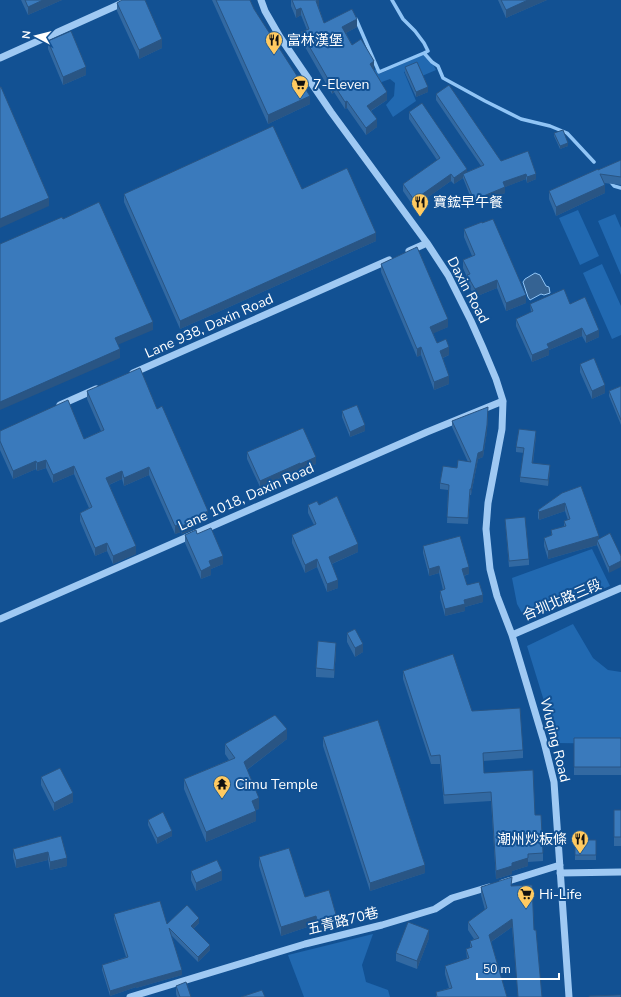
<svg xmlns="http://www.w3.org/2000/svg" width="621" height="997" font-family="'Nunito Sans','Noto Sans TC',sans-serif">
  <rect width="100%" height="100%" fill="#125193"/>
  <!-- green -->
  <path fill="#2169b1" d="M423,55l10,9 3,6 -14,6 -4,-10 -14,6 12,29 -23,16 -7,-12 8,-9 1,-13 -5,-4 -11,4 -8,-11 5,-3 3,5z
    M578,210l21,46 -19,9 -21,-47z
    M615,214l6,14v47l-23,-54z
    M602,264l19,42v29l-9,4 -29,-66z
    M592,549l18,37 -77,32 -11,-5 -5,-9 -5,-26z
    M573,624l20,34 15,12 13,2v72l-64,-1 -30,-97z
    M373,934l-11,31 4,17 22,8 2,7h-86l-16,-42z"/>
  <!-- water -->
  <path fill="#356393" stroke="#91c5f6" d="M535,273l5,2 6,11 3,1 1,6 -6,2 -3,-1 -11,6 -2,-3 -5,-15 2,-3z"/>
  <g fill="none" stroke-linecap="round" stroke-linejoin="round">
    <!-- stream -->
    <path stroke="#91c5f6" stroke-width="3.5" d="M392,0l11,19 12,12 9,12 4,8 -4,2
      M356,19l23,53 45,-19 8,9 6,4 5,12 42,23 36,18 29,7 17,7 27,29
      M609,180l5,6 7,2"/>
    <!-- minor -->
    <path stroke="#9fc9f3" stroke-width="7" d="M261,0l4,11 15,26 51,75 96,131 21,32 23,46 12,27 13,31 7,22 -1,28 -14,74 -2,26 4,40 7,27 15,39 32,107 10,40 15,215
      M0,58l129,-58
      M409,251l18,-8
      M133,373l256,-113
      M60,405l36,-16
      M0,619l427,-187 76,-31
      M512,635l109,-47
      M560,873l61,-1
      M502,883l58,-18
      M130,997l175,-53 77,-19 53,-16 17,-11 37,-11"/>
  </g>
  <!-- wall -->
  <path fill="#3269a2" d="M21,0h41l-34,15z
    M212,0h38l4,9 56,95 -42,20z
    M291,0h27l1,8 5,15 33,4 -11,6 6,12 22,24 -1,1 14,30 -16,11 6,16 -11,8 -19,-27 -2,1 -11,-17 -2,2 -31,-54v-8l6,-2 -6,-15 -5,3 -5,-12z
    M498,0h49l-41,18z
    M117,3l45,45 -23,11 -22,-48z
    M48,41l38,34 -23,10 -15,-36z
    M405,67l23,25 -12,5 -11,-24z
    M436,94l65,67 35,18 -9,4 -1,-4 -21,8v6l-31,13 -11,-28 -9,6 -3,-3 -37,26 -11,-16v-7l34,-24 -28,-41v-7l58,60 14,-6 -45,-66z
    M554,133l14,13 -8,3 -6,-13z
    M621,160v25l-17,-2 1,10 -49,23 -7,-17v-8z
    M302,189l74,52 -196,88 -56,-127v-8z
    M482,223l44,80 -20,8 -9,-23 -22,9 -8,-14v-6l-4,-9v-8l9,-4 -8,-19v-8z
    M381,264l67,63 -15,6 4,10 12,12 -6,3 6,26 -15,6 -13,-35 -4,2 -36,-85z
    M530,304h40l29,33 -13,6 -4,-7 -33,14v5l-17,7 -16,-36v-7l15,-7z
    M580,364l25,29 -13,6 -12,-27z
    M621,386v39l-12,-29v-5z
    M87,391l70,18 51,110 -16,8v3l-10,4 -1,-2 -6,2 -26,-59 -25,11 -2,-7 -13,6 27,69 -23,10 -6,-13 -12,5 -15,-35v-8l9,-5 -15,-34 -21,9 -7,-15 -9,3 -1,-2 -23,10 -13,-29v-19l84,8 17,-8 -14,-32z
    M342,411l23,20 -15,6 -8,-20z
    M488,412l-1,19 -4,26 -5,2 -7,36h-1l-2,29 -21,-1 1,-33 -8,-1v-6l17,-15 11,-6 -16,-35v-6z
    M536,436l-3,27 17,8 -2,15 -28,-4v-5l4,-24 -8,-1v-5z
    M247,452l69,12 -16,6v-1l-40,18 -13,-28z
    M562,493l37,46 11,-6 -1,40 -12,-28 -49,14 -4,-13v-8l7,-2v-6l13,-3v-6l4,-1 -3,-9 -26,9 -1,-2v-8z
    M308,505h11l39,47 -26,12 6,24 -11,4 -10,-25 -12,6 -13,-30v-8l22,-10 -6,-12z
    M505,519l24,40v6l-20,2z
    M197,534l26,30 -12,5v6l-10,4 -16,-36v-8z
    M423,546l46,28 -5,2 3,9 16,17 -18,5v4l-20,5 -5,-18v-7l3,-1 -4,-17 -10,3 -6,-23z
    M347,633l16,19 -8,5 -8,-15z
    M336,651l-2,27 -18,-1v-9z
    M403,671l69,40 51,39v8l-40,3 1,12 51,42 8,38v8l-15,1v4l-16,5v3l-16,5 -5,-78 -47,3 -4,-40h-9l-28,-85z
    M323,737l102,136 -55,18 -47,-145z
    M574,738h47v37h-47z
    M287,739l-40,31 12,39 -4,1 1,11 -50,21 -22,-53v-10l45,-19 -4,-6v-10z
    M41,777l32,25 -19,9 -13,-26z
    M614,810h7v36h-7z
    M148,820l24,16 -15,8 -9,-19z
    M61,836l6,30 -17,4 -2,-10 -32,8 -3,-11v-8z
    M575,840h21v20h-21z
    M259,857l46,40 32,29 -19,6 -2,-8 -35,12 -22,-70z
    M191,871l31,9 -26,11 -5,-11z
    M512,886l22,44 8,67h-24l-6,-70 -21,15 16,55h-71v-5l13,-4 -4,-14v-8l22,-7 -1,-10 4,-1v-7l4,-2 -6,-9v-8l17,-12 -4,-15v-8z
    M114,914l53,10 32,-1 -6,6 17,21 -12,12 -27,-27 11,40 -46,13v-1l-26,9 -8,-26v-5l24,-8 -12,-38z
    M429,938l-12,31 -21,-8v-8z
    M176,986l15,11h-14l-1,-3z"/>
  <!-- shaded-wall -->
  <path fill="#295584" d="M43,0h19l-34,15v-8z
    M319,0v8l-3,-7z
    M528,0h19l-41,18v-8z
    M301,8v7l-5,3v-8z
    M357,19v8l-15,8v-8z
    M162,39v9l-23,11v-9z
    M374,61v8l-4,3v-8z
    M86,67v8l-23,10v-8z
    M334,85v7l-2,2v-8z
    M428,87v5l-12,5v-5z
    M387,92v8l-20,13v-7z
    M310,96v8l-42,20v-9z
    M347,101v7l-2,1v-7z
    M377,119v8l-11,8v-7z
    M568,143v3l-8,3v-3z
    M467,169v6l-4,-1v4l-9,6v-6z
    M451,174v7l-37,26v-7z
    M526,174v5l-23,9v-6z
    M536,174v5l-9,4v-6z
    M605,185v8l-49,23v-9z
    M505,187v6l-31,13v-6z
    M49,198v8l-49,22v-9z
    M376,233v8l-196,88v-8z
    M497,280v8l-22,9v-8z
    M526,295v8l-20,8v-8z
    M448,319v8l-18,8v-8z
    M153,322v8l-38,16v-8z
    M582,328v8l-33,14v5l-17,7v-7l15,-11z
    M599,330v7l-13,6v-7z
    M421,347v8l-4,2v-8z
    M449,347v8l-9,4v-8z
    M120,349v9l-120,52v-8z
    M449,376v8l-15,6v-8z
    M605,385v8l-13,6v-8z
    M488,407l-1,24 -4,26 -5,2 -7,36v-6l7,-36z
    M365,425v6l-15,6v-5z
    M536,431v5l-4,32v-5z
    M316,457v7l-16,6v-6z
    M46,460v8l-9,3v-8z
    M36,461v8l-23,10v-8z
    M300,463v6l-40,18v-6z
    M550,465v6l-2,15v-6z
    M74,466v8l-21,9v-8z
    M149,467v8l-25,11v-8z
    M122,471v8l-16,7v-8z
    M565,503v8l-26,9v-8z
    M208,511v8l-16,8v3l-10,4v-8l9,-7z
    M181,523v9l-6,2v-8z
    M599,536v8l-2,-4v5l-49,14v-8z
    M107,543v8l-12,5v-8z
    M358,544v8l-29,13v-8z
    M136,546v8l-23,10v-8z
    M223,556v8l-12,5v6l-10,4v-8l8,-10z
    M317,559v8l-12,6v-8z
    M621,561v6l-12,6v-6z
    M439,566v7l-10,3v-7z
    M469,567v7l-7,2v-7z
    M338,580v8l-11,4v-8z
    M483,595v7l-18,5v4l-20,5v-7l19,-9z
    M336,643v8l-2,27v-8z
    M363,644v8l-8,5v-9z
    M287,729v10l-43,33v-10z
    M73,793v9l-19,9v-8z
    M259,798v11l-7,2v-10z
    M256,811v10l-50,21v-10z
    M172,831v5l-15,8v-6z
    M48,852v8l-32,8v-8z
    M528,854v12l-16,5v3l-16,5v-8z
    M67,858v8l-17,4v-8z
    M425,865v8l-55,18v-8z
    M222,871v9l-26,11v-8z
    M316,916v8l-35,12v-9z
    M199,918v5l-8,8v-5z
    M337,918v8l-19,6v-9z
    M512,919v8l-23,16v-8z
    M429,930v8l-12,31v-8z
    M210,945v5l-12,12v-5z
    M182,970v5l-46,13v-5z
    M136,983v4l-26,9v-5z"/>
  <!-- building -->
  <path fill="#3a7abc" stroke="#295584" d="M25,0h18l-15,7z
    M122,0h23l17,39 -23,11 -22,-47z
    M216,0h34l4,9 56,87 -42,19z
    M292,0h26l-2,1 8,22 28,-14 5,10 -15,8 10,18 9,-6 13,22 -4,3 17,28 -20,14 10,13 -11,9 -19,-27 -2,1 -11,-17 -2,1 -31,-54 8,-3 -8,-21 -5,2z
    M501,0h27l-22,10z
    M71,31l15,36 -23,10 -15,-36z
    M417,62l11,25 -12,5 -11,-25z
    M449,85l52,76 27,-10 8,23 -9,3 -1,-3 -23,8 2,5 -31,13 -11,-26 21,-9 -48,-71z
    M0,87h1l48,111 -49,21z
    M422,103l45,66 -13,9 -3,-4 -37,26 -11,-16 37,-26 -31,-46z
    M273,126l29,63 45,-21 29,65 -196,88 -56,-127z
    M563,130l5,13 -8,3 -6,-13z
    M621,160v17l-21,-3 5,11 -49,22 -7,-16 49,-22v1z
    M99,202l54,120 -38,16 5,11 -120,53v-158l62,-27 1,2z
    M493,219l33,76 -20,8 -9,-23 -22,9 -8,-14 3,-1 -7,-14 12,-5 -11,-26 18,-7v1z
    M417,247l31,72 -18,8 7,16 9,-4 3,8 -9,4 9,25 -15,6 -13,-35 -4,2 -36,-85z
    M564,289l6,15 15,-7 14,33 -13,6 -4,-8 -35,16 2,4 -17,7 -16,-36 17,-8 -3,-7z
    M594,358l11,27 -13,6 -12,-27z
    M140,368l17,41 5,-3 46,105 -17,8 1,2 -10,5 -1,-3 -6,3 -26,-59 -25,11 -2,-7 -16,7 30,68 -23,10 -6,-13 -12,5 -15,-35 12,-6 -18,-41 -21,9 -7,-15 -9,3 -1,-2 -23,10 -13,-30v-10l68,-31 16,39 20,-9 -17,-39z
    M621,386v34l-12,-29z
    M357,405l8,20 -15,7 -8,-21z
    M488,407l-1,18 -4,26 -5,2 -7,36h-1l-2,29 -21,-1 2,-32 -9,-2 3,-17 14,2 1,-8 13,2 -19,-41z
    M303,428l13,29 -16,7v-1l-40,18 -13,-29z
    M519,429l17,2 -4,32 18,2 -2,15 -28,-3 4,-29 -8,-1z
    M581,486l18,50 -51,15 -4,-13 8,-3 -1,-5 15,-4 -2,-5 6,-2 -5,-16 -26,9 -1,-2 24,-17z
    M337,496l21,48 -29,13 9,23 -11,4 -10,-25 -12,6 -13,-30 24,-11 -8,-19 9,-4 2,4z
    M525,517l4,42 -20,2 -4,-42z
    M211,528l12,28 -14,5 2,5 -10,5 -16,-36 11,-5 1,4z
    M610,533l11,23v5l-12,6 -12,-27z
    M460,536l9,31 -7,2 5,16 12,-3 4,13 -19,5 1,4 -20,5 -5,-18 5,-2 -6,-23 -10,3 -6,-23z
    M355,629l8,15 -8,4 -8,-15z
    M318,641l18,2 -2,27 -18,-2z
    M453,654l19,57 48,-3 3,42 -40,3 1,20 49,-3 2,45h6l2,38 -15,1v4l-16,5v3l-16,5 -5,-79 -47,3 -4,-40 -9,1 -28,-85z
    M275,715l12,14 -43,33 15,36 -7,3 4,10 -50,21 -22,-53 51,-21 -10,-14z
    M378,720l47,145 -55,18 -47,-146z
    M574,738h47v29h-47z
    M60,768l13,25 -19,10 -13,-26z
    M614,810h7v27h-7z
    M163,812l9,19 -15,7 -9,-18z
    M61,836l6,22 -17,4 -2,-10 -32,8 -3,-11z
    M575,840h21v15h-21z
    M289,848l16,49 24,-7 8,28 -19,5 -2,-7 -35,11 -22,-70z
    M217,860l5,11 -26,12 -5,-12z
    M512,877l-1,9 21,-1 2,45h2l6,67h-24l-6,-78 -23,16 18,62h-70l-1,-5 16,-4 -7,-22 24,-8 -3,-9 6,-2 -2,-6 9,-3 -11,-16 19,-14 -6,-21z
    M160,901l7,23 20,-19 12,13 -8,8 19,19 -12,12 -29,-29 13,42 -46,13 -26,8 -8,-26 26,-8 -14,-43z
    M408,922l21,8 -12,31 -21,-8z
    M186,982l5,15h-11l-4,-11z
    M262,990l3,7h-24z
    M621,995v2h-32v-1z"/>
  <!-- icons -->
  <defs>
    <g id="restaurant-pin" transform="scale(0.9)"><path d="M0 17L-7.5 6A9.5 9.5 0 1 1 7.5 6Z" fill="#ffca61" stroke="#125193"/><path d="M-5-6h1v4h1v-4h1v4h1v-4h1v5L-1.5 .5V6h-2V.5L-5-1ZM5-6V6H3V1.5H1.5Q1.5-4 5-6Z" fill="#111"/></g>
    <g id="supermarket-pin" transform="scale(0.9)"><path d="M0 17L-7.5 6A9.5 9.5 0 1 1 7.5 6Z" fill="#ffca61" stroke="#125193"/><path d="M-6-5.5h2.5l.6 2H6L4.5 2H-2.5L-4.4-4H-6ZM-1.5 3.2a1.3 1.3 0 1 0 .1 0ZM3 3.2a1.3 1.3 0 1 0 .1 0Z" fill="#111"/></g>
    <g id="temple-pin" transform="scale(0.9)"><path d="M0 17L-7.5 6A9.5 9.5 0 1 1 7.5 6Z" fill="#ffca61" stroke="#125193"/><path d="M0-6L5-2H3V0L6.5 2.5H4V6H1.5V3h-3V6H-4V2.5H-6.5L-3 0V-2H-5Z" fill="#111"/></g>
  </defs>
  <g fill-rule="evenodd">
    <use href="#restaurant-pin" x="274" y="40"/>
    <use href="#supermarket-pin" x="300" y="84"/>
    <use href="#restaurant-pin" x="420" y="202"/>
    <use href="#temple-pin" x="222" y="784"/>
    <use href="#restaurant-pin" x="580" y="839"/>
    <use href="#supermarket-pin" x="526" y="894"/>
  </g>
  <g text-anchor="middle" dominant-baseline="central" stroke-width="4" stroke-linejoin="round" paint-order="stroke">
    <!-- poi labels -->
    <g font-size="14" fill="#fff" stroke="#125193" text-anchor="start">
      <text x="287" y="40">富林漢堡</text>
      <text x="313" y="84">7-Eleven</text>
      <text x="433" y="202">寶鋐早午餐</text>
      <text x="235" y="784">Cimu Temple</text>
      <text x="567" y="839" text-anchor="end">潮州炒板條</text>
      <text x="539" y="894">Hi-Life</text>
    </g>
    <!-- street labels -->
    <g font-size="14" fill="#fff" stroke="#125193">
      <text transform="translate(468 290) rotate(62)">Daxin Road</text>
      <text transform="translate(209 326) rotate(-24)">Lane 938, Daxin Road</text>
      <text transform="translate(246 497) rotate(-24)">Lane 1018, Daxin Road</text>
      <text transform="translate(562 600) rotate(-23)">合圳北路三段</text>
      <text transform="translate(555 740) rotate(76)">Wuqing Road</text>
      <text transform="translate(343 921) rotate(-14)">五青路70巷</text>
    </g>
  </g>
  <!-- north arrow -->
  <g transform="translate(36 36) rotate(277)" stroke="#125193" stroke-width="3" paint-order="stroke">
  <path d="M0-3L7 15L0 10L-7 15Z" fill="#ffffff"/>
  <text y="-6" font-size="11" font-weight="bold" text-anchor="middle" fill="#ffffff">N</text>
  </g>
  <!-- scale -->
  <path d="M477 973v6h82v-6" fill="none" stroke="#ffffff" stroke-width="2"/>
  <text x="483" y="973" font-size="12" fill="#ffffff" stroke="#125193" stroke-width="3" paint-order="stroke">50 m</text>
</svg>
